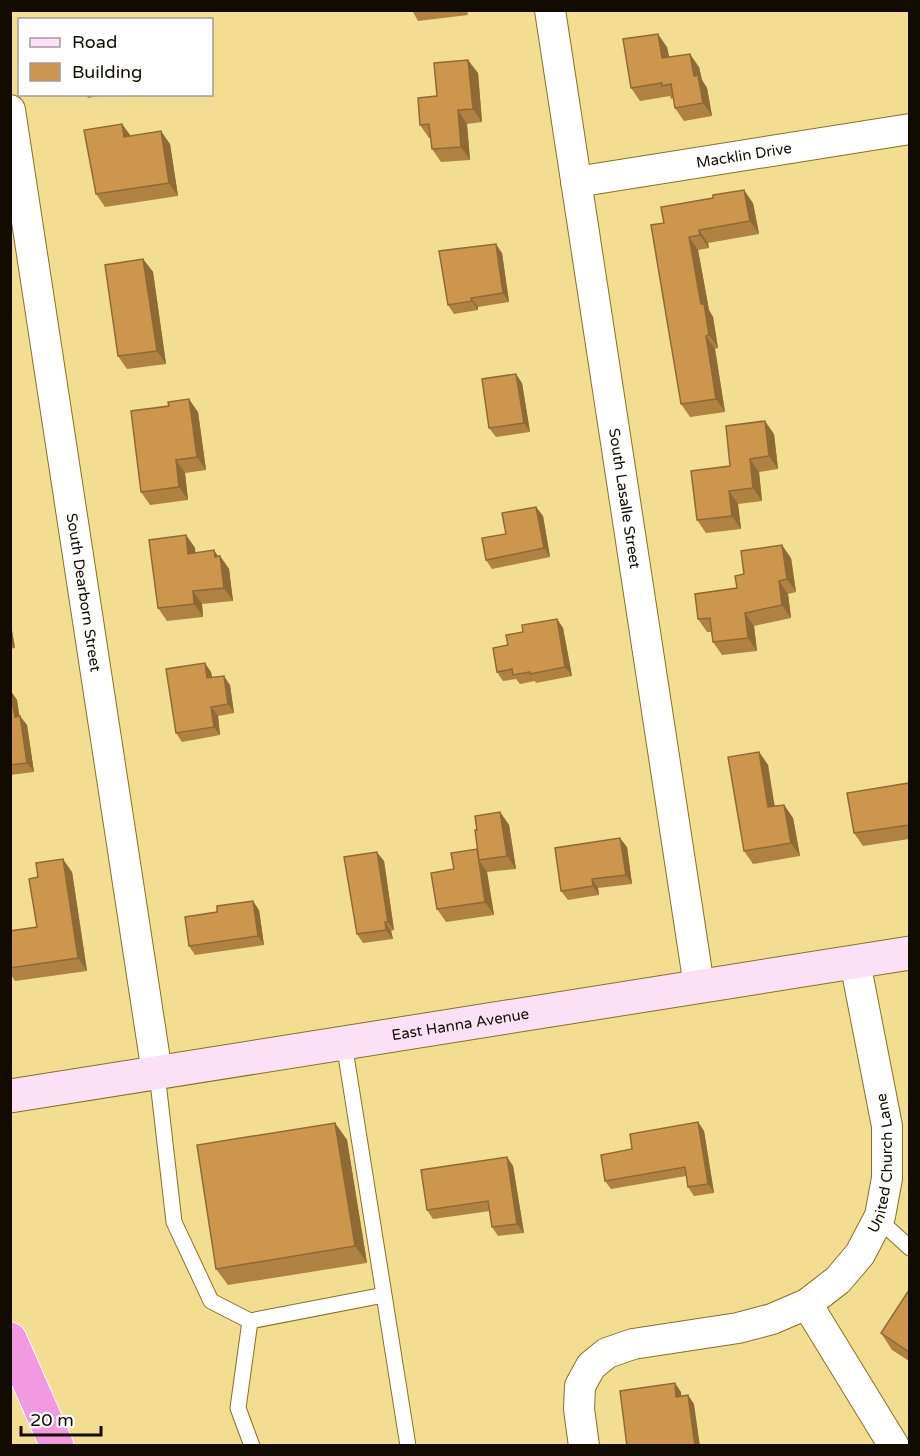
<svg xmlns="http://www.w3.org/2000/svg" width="920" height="1456" font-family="'Varela Round',sans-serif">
  <rect width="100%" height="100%" fill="#f2dd91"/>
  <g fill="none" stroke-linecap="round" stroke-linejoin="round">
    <!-- service casing -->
    <g stroke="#877225" stroke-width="17">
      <path id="service" d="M157,1073l17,149 37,79 39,20 134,-26 -40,-252
        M878,1219l32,29
        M384,1295l24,151
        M250,1321l-12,87 14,38"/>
    </g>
    <!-- minor casing -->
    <g stroke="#877225" stroke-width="32">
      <g id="minor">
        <path id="s1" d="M550,10l149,976"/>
        <path id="s2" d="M10,110l147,963"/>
        <path id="s3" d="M576,182l334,-53"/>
        <path d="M807,1304l87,142"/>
        <path id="s4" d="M584,1446l-5,-37 1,-23 11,-20 16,-13 26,-9 105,-16 34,-9 35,-15 31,-24 22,-26 20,-38 7,-38v-52l-32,-164"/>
      </g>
    </g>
    <!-- secondary casing -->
    <g stroke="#877225" stroke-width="35">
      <g id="secondary">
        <path id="s5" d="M10,1096l900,-143"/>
      </g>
    </g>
    <!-- motorway casing -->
    <g stroke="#fff" stroke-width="35">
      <path id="motorway" d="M10,1339l47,107"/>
    </g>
    <!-- service -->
    <use href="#service" stroke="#fff" stroke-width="15"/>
    <!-- minor -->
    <use href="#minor" stroke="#fff" stroke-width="30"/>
    <!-- secondary -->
    <use href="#secondary" stroke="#fbe0f6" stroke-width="33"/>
    <!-- motorway -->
    <use href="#motorway" stroke="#f299e1" stroke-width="33"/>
  </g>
  <!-- wall -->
  <path fill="#af8241" d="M412,10h55l1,5 -50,6z
    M667,47l2,10 30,10 3,13 5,8 5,28 -28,5 -9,-13 -1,-10 -3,1 -1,-3 -30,5 -9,-13z
    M478,73l4,49 -15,2 3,36 -29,2 -9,-13 -1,-11h-2l-9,-13 17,-29z
    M86,94h22l-20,4z
    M122,124l9,12 39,8 8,52 -73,11 -9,-13z
    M713,198l40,5 6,31 -51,9 1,5 -11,2 11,60 4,7 5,31 -3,1 10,63 -35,5 -9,-13 -17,-181z
    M502,253l7,49 -31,5v3l-24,4 -6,-9z
    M143,259l10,13 13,92 -39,5 -9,-13z
    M522,383l8,49 -34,5 -7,-9z
    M198,412l8,58 -21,3 3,27 -38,5 -9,-13z
    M774,434l4,35 -19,3 3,29 -24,3 3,25 -35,4 -9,-13 33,-54z
    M536,507l7,9 7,41 -58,12 -6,-9 20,-26z
    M186,535l9,13v5l25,3 9,13 4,32 -31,3 1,13 -36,4 -9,-13z
    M791,558l5,34 -8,2 3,24 -37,8 3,25 -35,4 -9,-13 -2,-10h-4l-9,-13 39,-31 7,-14z
    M10,619l5,29 -5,1z
    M557,619l6,9 9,48 -36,7 -1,-2 -15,3 -4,-5 -13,2 -6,-9 11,-27 15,-13z
    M211,672l1,6 18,7 4,28 -16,3 2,19 -38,7 -6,-9z
    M10,691l7,9 2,16 8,9 7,47 -24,3z
    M759,752l9,13 6,41 10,-1 9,13 7,38 -47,8 -9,-13z
    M909,783v56l-46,7 -9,-13z
    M500,812l9,13 7,44 -29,3 7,43 -48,7 -9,-13 17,-40 23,-20z
    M627,847l5,37 -34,4 1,7 -31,5 -7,-9z
    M384,861l10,69 -3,1 2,8 -30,4 -6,-9z
    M72,872l15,99 -72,10 -5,-7v-43l27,-4z
    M259,910l5,35 -69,10 -6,-9z
    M698,1122l6,9 10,62 -20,3 -6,-9 -2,-11 -75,13 -6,-8 27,-32z
    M335,1123l12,17 20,123 -139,22 -12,-16z
    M507,1157l6,9 11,67 -26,3 -6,-9 -2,-16 -57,8 -6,-9z
    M909,1290v71l-17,-11 -11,-17z"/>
  <!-- shaded-wall -->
  <path fill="#8f6a35" d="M658,34l9,13 5,24 -10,-13z
    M690,54l9,13 3,13 5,8 5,28 -9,-13 -9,-27z
    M468,60l10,13 4,49 -9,-13z
    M458,110l9,14 3,36 -9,-13z
    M122,124l9,13h-7z
    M161,131l9,13 8,52 -9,-13z
    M744,190l9,13 6,31 -9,-13z
    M699,230l9,13 1,5 -9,-13z
    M689,237l9,13 11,60 4,7 5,31 -9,-13 -8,-31z
    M496,244l6,9 7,49 -6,-9z
    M143,259l10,13 13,92 -9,-13z
    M471,298l7,9v3l-6,-9z
    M706,336l9,13 10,63 -9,-13z
    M516,374l6,9 8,49 -6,-9z
    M189,399l9,13 8,58 -9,-13z
    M765,421l9,13 4,35 -9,-13z
    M750,459l9,13 3,29 -9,-13z
    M176,460l9,13 3,27 -9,-13z
    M729,491l9,13 3,25 -9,-13z
    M536,507l7,9 7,41 -6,-9z
    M186,535l9,13 2,19 -9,-13z
    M782,545l9,13 5,34 -9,-13z
    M214,550l6,9v-3l9,13 4,32 -9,-13 -9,-31z
    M779,581l9,13 3,24 -9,-13z
    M193,591l9,13 1,13 -9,-13z
    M745,613l9,13 3,25 -9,-13z
    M10,619l5,29 -5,-7z
    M557,619l6,9 9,48 -7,-9z
    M205,663l6,9 3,15 -7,-9z
    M224,676l6,9 4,28 -6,-9z
    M11,691l6,9 4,26 -6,-9z
    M211,707l7,9 2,19 -6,-8z
    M20,716l7,9 7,47 -7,-9z
    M759,752l9,13 9,55 -9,-13z
    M784,805l9,13 7,38 -9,-13z
    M500,812l9,13 7,44 -9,-13z
    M620,838l7,9 5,37 -6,-9z
    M377,852l7,9 10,69 -6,-8z
    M63,859l9,13 15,99 -9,-13z
    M479,860l8,12 7,43 -9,-13z
    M592,879l6,9 1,7 -6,-9z
    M253,901l6,9 5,35 -6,-9z
    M385,922l6,9 2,8 -7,-9z
    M698,1122l6,9 10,62 -6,-9z
    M335,1123l12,17 20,123 -12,-17z
    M507,1157l6,9 11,67 -7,-9z
    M675,1383l6,9 1,14 -6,-9z
    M688,1395l6,9 6,42h-5z"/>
  <!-- building -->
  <path fill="#cc974c" stroke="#8f6a35" stroke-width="1.5" d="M658,34l4,24 28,-4 4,22 4,-1 5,28 -28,5 -4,-24 -9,2v-3l-31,5 -8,-49z
    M468,60l5,49 -15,1 3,37 -29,2 -3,-25 -9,1 -2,-27 19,-2 -3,-33z
    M122,124l2,13 37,-6 8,52 -73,11 -12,-64z
    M744,190l6,31 -51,9 1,5 -11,2 12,67h3l5,31 -3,1 10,63 -35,5 -30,-179 13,-2 -3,-16 52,-9v-3z
    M496,244l7,49 -32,5 1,3 -24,4 -9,-54z
    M143,259l14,92 -39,5 -13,-91z
    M516,374l8,49 -35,5 -7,-49z
    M189,399l8,58 -21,3 3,27 -38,5 -10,-81 38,-5 -1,-4z
    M765,421l4,35 -19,3 3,29 -24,3 3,25 -35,4 -6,-49 39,-5 -4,-40z
    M536,507l8,41 -58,12 -4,-22 24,-4 -4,-21z
    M186,535l2,19 26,-4 1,7 5,-1 4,32 -31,3 1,13 -36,4 -9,-68z
    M782,545l5,34 -8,2 3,24 -37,8 3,25 -35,4 -3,-24 -12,1 -3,-25 42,-6 -2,-12 9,-2 -3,-23z
    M557,619l8,48 -35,7v-2l-17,3 -1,-6 -15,3 -4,-24 15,-3 -2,-10 17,-3 -1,-7z
    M205,663l2,15 17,-2 4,28 -17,3 3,20 -38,6 -10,-64z
    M10,691l5,26 5,-1 7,47 -17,2z
    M759,752l9,55 16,-2 7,38 -47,8 -16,-94z
    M909,783v42l-55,8 -7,-40z
    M500,812l7,44 -28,4 -4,-30h2l-2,-14z
    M620,838l6,37 -34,4 1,7 -32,5 -6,-43z
    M477,849l8,53 -48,7 -6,-36 23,-4 -3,-16z
    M377,852l11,70h-3l1,8 -29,4 -13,-77z
    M63,859l15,99 -68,10v-37l27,-4 -8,-48 9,-2 -2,-14z
    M253,901l5,35 -69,10 -4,-29 32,-5v-6z
    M698,1122l10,62 -20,3 -3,-20 -80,14 -4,-26 31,-6 -2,-15z
    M335,1123l20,123 -139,23 -19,-124z
    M507,1157l10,67 -25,3 -4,-26 -61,9 -6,-40z
    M909,1290v62l-28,-19z
    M675,1383l1,14 12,-2 7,51h-68l-7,-55z"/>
  <g text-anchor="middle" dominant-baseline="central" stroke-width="4.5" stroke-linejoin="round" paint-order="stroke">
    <!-- street labels -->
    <g font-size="15" fill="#120c00" stroke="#fefefe">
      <text stroke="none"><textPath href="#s3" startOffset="170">Macklin Drive</textPath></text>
      <text stroke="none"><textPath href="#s1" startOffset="494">South Lasalle Street</textPath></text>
      <text stroke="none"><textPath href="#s2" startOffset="488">South Dearborn Street</textPath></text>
      <text stroke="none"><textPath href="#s5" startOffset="456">East Hanna Avenue</textPath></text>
      <text stroke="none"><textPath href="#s4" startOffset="480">United Church Lane</textPath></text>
    </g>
  </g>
  <!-- border -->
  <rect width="920" height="1456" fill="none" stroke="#120c00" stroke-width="24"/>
  <!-- legend -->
  <rect x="18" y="18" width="195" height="78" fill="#fefefe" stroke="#a09d98" stroke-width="1.5"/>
  <rect x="30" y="38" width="30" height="9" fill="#fbe0f6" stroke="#a09d98" stroke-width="1.5"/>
  <text x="72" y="48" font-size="18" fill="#120c00">Road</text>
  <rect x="30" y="63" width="30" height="18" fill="#cc974c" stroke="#a09d98" stroke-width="1.5"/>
  <text x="72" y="78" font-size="18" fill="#120c00">Building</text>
  <!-- scale -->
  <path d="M21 1426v9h80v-9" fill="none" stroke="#120c00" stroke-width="3"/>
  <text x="30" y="1426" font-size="18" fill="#120c00" stroke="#fefefe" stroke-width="4.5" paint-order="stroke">20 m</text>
</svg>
